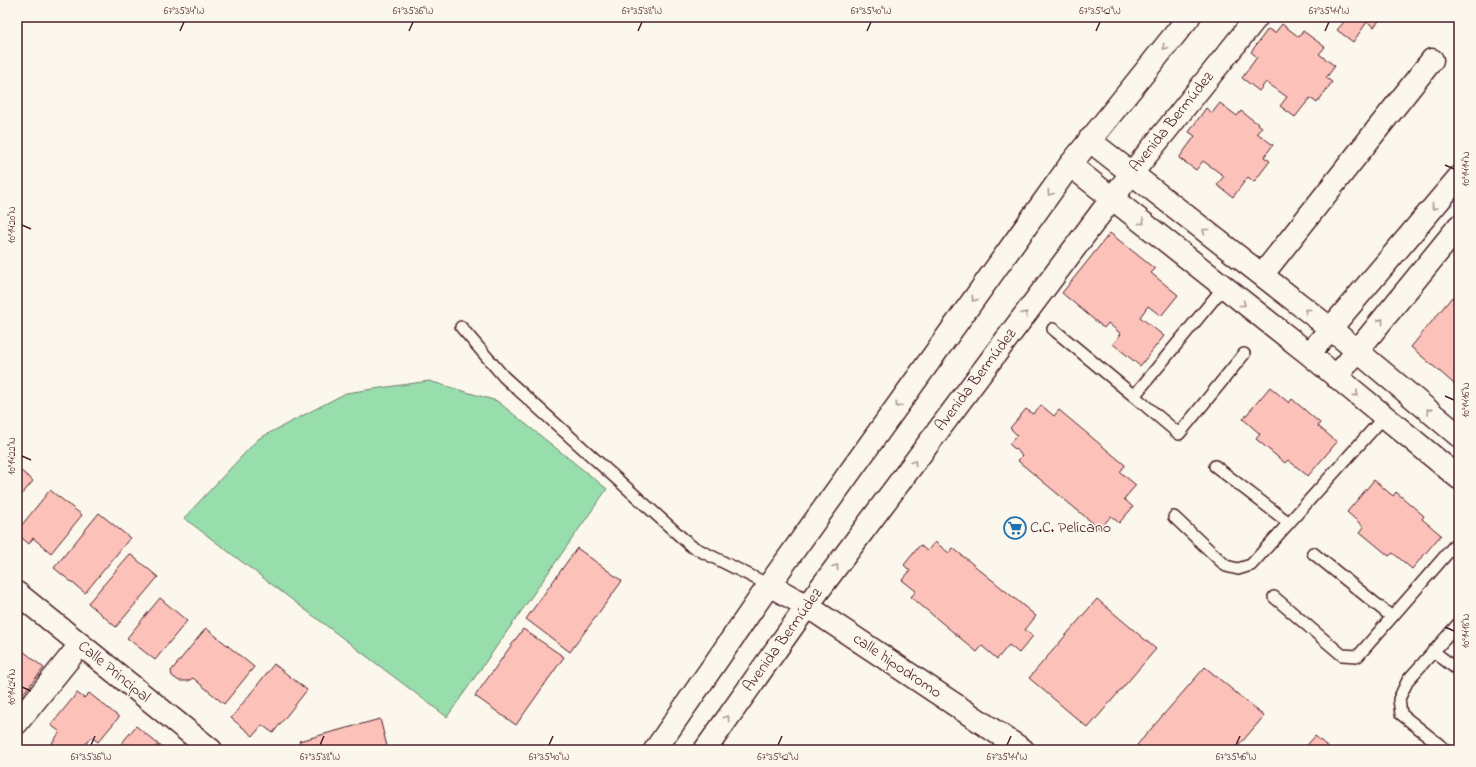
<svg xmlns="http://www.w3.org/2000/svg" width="1476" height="767" font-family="'Indie Flower',sans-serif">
  <rect width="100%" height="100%" fill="#fbf7ec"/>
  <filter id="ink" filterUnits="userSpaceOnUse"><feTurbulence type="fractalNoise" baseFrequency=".025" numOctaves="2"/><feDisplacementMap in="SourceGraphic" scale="8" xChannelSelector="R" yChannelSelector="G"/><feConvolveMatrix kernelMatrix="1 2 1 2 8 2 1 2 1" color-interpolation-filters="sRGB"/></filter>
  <g filter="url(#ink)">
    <!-- green -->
    <path fill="#97deac" stroke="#707e6c" d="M429,381l68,20 110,88 -160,228 -263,-199 74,-79 88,-46z"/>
    <!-- building -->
    <path fill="#fcc1b8" stroke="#4a1f2b" d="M1338,17h44l-8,10 -7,-5 -14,20 -16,-12 7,-8z
      M1282,24l17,13 4,-6 22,16 -6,7 16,12 -9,12 6,4 -15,21 -7,-5 -15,19 -15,-11 7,-9 -21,-15 -7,9 -17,-13 15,-21 -6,-5 17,-23 7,4z
      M1220,103l17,13 4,-5 21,16 -5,6 16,12 -9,12 6,4 -16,21 -6,-5 -15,20 -16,-12 7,-9 -21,-15 -7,9 -17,-12 16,-22 -6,-4 17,-24 6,5z
      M1110,233l45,36 -4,4 27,22 -17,21 -13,-10 -8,11 24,19 -24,30 -27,-22 8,-10 -13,-11 -4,5 -42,-35z
      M1452,297l7,6v85l-48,-41z
      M1270,387l19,16 3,-4 28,24 -2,3 19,16 -29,34 -20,-16 -3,3 -29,-24 4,-5 -17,-15z
      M1041,405l13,11 5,-6 66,55 -5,7 16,13 -12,14 9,8 -14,16 -8,-7 -11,13 -82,-68 4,-6 -13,-11 8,-9 -7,-7 16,-19 7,5z
      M20,470l13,11 -16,19v-27z
      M1374,480l19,16 3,-4 28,24 -2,3 19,16 -29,34 -19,-16 -4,3 -29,-24 4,-5 -17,-15z
      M50,490l32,25 -31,38 -18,-15 -4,6 -12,-10v-3z
      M99,513l31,25 -45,55 -31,-25z
      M935,542l14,11 4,-5 83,68 -11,14 8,6 -14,17 -10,-8 -12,14 -15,-13 -5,6 -66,-55 5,-6 -14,-11 8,-9 -6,-6 16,-20 7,6z
      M577,548l45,33 -52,71 -44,-33z
      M130,554l28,23 -42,50 -28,-24z
      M160,598l27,23 -32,39 -28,-22z
      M1097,599l59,50 -68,79 -59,-50z
      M206,628l48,39 -30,37 -31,-26 -5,3h-9l-7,-5 -1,-5z
      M523,629l41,28 -48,68 -41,-29z
      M17,646l27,22 -27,33z
      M274,664l33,26 -34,43 -11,-8 -9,11 -22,-18z
      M1205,667l59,49 -29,34h-92l-6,-5z
      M77,693l7,5 5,-5 30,24 -21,25 -7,-5 -10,13h-20l-9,-7 8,-11 -9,-7z
      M380,719l8,31h-86l-3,-9z
      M136,726l22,18 -5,6h-37z
      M1315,736l17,14h-29z
      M159,745l7,5h-11z"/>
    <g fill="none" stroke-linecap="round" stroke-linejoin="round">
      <!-- service casing -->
      <g stroke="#4a1f2b" stroke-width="14">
        <path id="service" d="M1223,288l-89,108 45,38 65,-80
          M461,327l43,50 187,169 78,39
          M1053,329l81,67
          M1215,466l74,57
          M1174,517l52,49 12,3 13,-4 133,-148
          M1313,553l79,64
          M1274,597l68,58 16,1 101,-116
          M1433,651l26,20
          M1446,750l-45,-36 -2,-15 9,-19 51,-57"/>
      </g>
      <!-- minor casing -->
      <g stroke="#4a1f2b" stroke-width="25">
        <path id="minor" d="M1089,140l242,189 128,107
          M1070,165l239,189 150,124
          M1262,275l170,-215
          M1309,354l150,-177
          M1336,377l123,-151
          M769,585l38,21 216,144
          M17,593l194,157
          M17,723l63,-78"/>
      </g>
      <!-- tertiary casing -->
      <g stroke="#4a1f2b" stroke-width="25">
        <path id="tertiary" d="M655,750l114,-165 301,-420 119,-148
          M705,750l102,-144 305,-408 145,-181"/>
      </g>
      <!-- service -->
      <use href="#service" stroke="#fbf7ec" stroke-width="11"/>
      <!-- minor -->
      <use href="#minor" stroke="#fbf7ec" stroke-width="22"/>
      <!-- tertiary -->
      <use href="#tertiary" stroke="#fbf7ec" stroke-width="22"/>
    </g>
    <!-- one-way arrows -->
    <defs><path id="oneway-chevron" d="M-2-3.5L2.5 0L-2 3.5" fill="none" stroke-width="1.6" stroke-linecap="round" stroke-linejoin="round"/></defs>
    <g stroke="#ab9695">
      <use href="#oneway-chevron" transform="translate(1165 47) rotate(129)"/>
      <use href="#oneway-chevron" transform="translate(1050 193) rotate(126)"/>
      <use href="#oneway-chevron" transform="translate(1434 207) rotate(130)"/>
      <use href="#oneway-chevron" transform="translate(1142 222) rotate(39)"/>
      <use href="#oneway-chevron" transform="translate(1205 231) rotate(-142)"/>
      <use href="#oneway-chevron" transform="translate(974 299) rotate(126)"/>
      <use href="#oneway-chevron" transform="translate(1243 304) rotate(38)"/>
      <use href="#oneway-chevron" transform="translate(1307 311) rotate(-142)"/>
      <use href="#oneway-chevron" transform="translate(1025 314) rotate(-53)"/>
      <use href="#oneway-chevron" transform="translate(1381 321) rotate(-51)"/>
      <use href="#oneway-chevron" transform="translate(1356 394) rotate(40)"/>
      <use href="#oneway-chevron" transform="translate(898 405) rotate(126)"/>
      <use href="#oneway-chevron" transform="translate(1429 411) rotate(-140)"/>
      <use href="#oneway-chevron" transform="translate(914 463) rotate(-53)"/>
      <use href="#oneway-chevron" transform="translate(836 567) rotate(-53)"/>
      <use href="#oneway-chevron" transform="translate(727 718) rotate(-55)"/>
    </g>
  </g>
  <!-- ticks -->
  <path fill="none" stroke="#4a1f2b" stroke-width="1.5" d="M180,31l4,-9M409,31l4,-9M638,31l4,-9M867,31l4,-9M1096,31l4,-9M1325,31l4,-9M1445,165l9,4M22,225l9,4M1445,396l9,4M22,456l9,4M1445,627l9,4M22,687l9,4M91,745l4,-9M320,745l4,-9M549,745l4,-9M778,745l4,-9M1007,745l4,-9M1236,745l4,-9"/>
  <!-- icons -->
  <defs>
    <g id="supermarket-ring" transform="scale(1.15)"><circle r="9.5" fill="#fbf7ec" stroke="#1f6fb2" stroke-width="1.5"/><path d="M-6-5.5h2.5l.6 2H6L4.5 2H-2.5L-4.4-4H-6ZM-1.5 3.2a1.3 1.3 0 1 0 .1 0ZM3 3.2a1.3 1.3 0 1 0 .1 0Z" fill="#1f6fb2"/></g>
  </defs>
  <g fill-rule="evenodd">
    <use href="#supermarket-ring" x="1015" y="528"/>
  </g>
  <g text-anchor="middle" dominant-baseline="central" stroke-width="3" stroke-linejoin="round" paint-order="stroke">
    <!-- street labels -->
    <g font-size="16" fill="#4a1f2b" stroke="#fbf7ec">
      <text transform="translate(1172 122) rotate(-51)">Avenida Bermúdez</text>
      <text transform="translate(976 380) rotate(-53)">Avenida Bermúdez</text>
      <text transform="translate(783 640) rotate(-54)">Avenida Bermúdez</text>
      <text transform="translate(897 666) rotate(34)">calle hipodromo</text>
      <text transform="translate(114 672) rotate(39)">Calle Principal</text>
    </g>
    <!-- poi labels -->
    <g font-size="16" fill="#4a1f2b" stroke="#fbf7ec" text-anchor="start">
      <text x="1030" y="528">C.C. Pelícano</text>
    </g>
  </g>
  <!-- margin -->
  <rect width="1476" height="767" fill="none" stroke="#fbf7ec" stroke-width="44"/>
  <rect x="22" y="22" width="1432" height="723" fill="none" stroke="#4a1f2b" stroke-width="1.5"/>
  <g font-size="10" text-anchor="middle" fill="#4a1f2b">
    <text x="184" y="14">67°35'34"W</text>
    <text x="413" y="14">67°35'36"W</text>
    <text x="642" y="14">67°35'38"W</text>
    <text x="871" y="14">67°35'40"W</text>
    <text x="1100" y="14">67°35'42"W</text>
    <text x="1329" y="14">67°35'44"W</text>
    <text transform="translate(1465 169) rotate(-90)" y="4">10°14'14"N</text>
    <text transform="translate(11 225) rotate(-90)" y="4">10°14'20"N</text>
    <text transform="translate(1465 400) rotate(-90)" y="4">10°14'16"N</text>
    <text transform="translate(11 456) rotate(-90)" y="4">10°14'22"N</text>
    <text transform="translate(1465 631) rotate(-90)" y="4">10°14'18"N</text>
    <text transform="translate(11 687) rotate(-90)" y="4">10°14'24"N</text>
    <text x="91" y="760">67°35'36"W</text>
    <text x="320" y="760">67°35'38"W</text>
    <text x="549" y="760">67°35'40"W</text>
    <text x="778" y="760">67°35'42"W</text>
    <text x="1007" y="760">67°35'44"W</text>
    <text x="1236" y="760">67°35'46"W</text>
  </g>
</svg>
